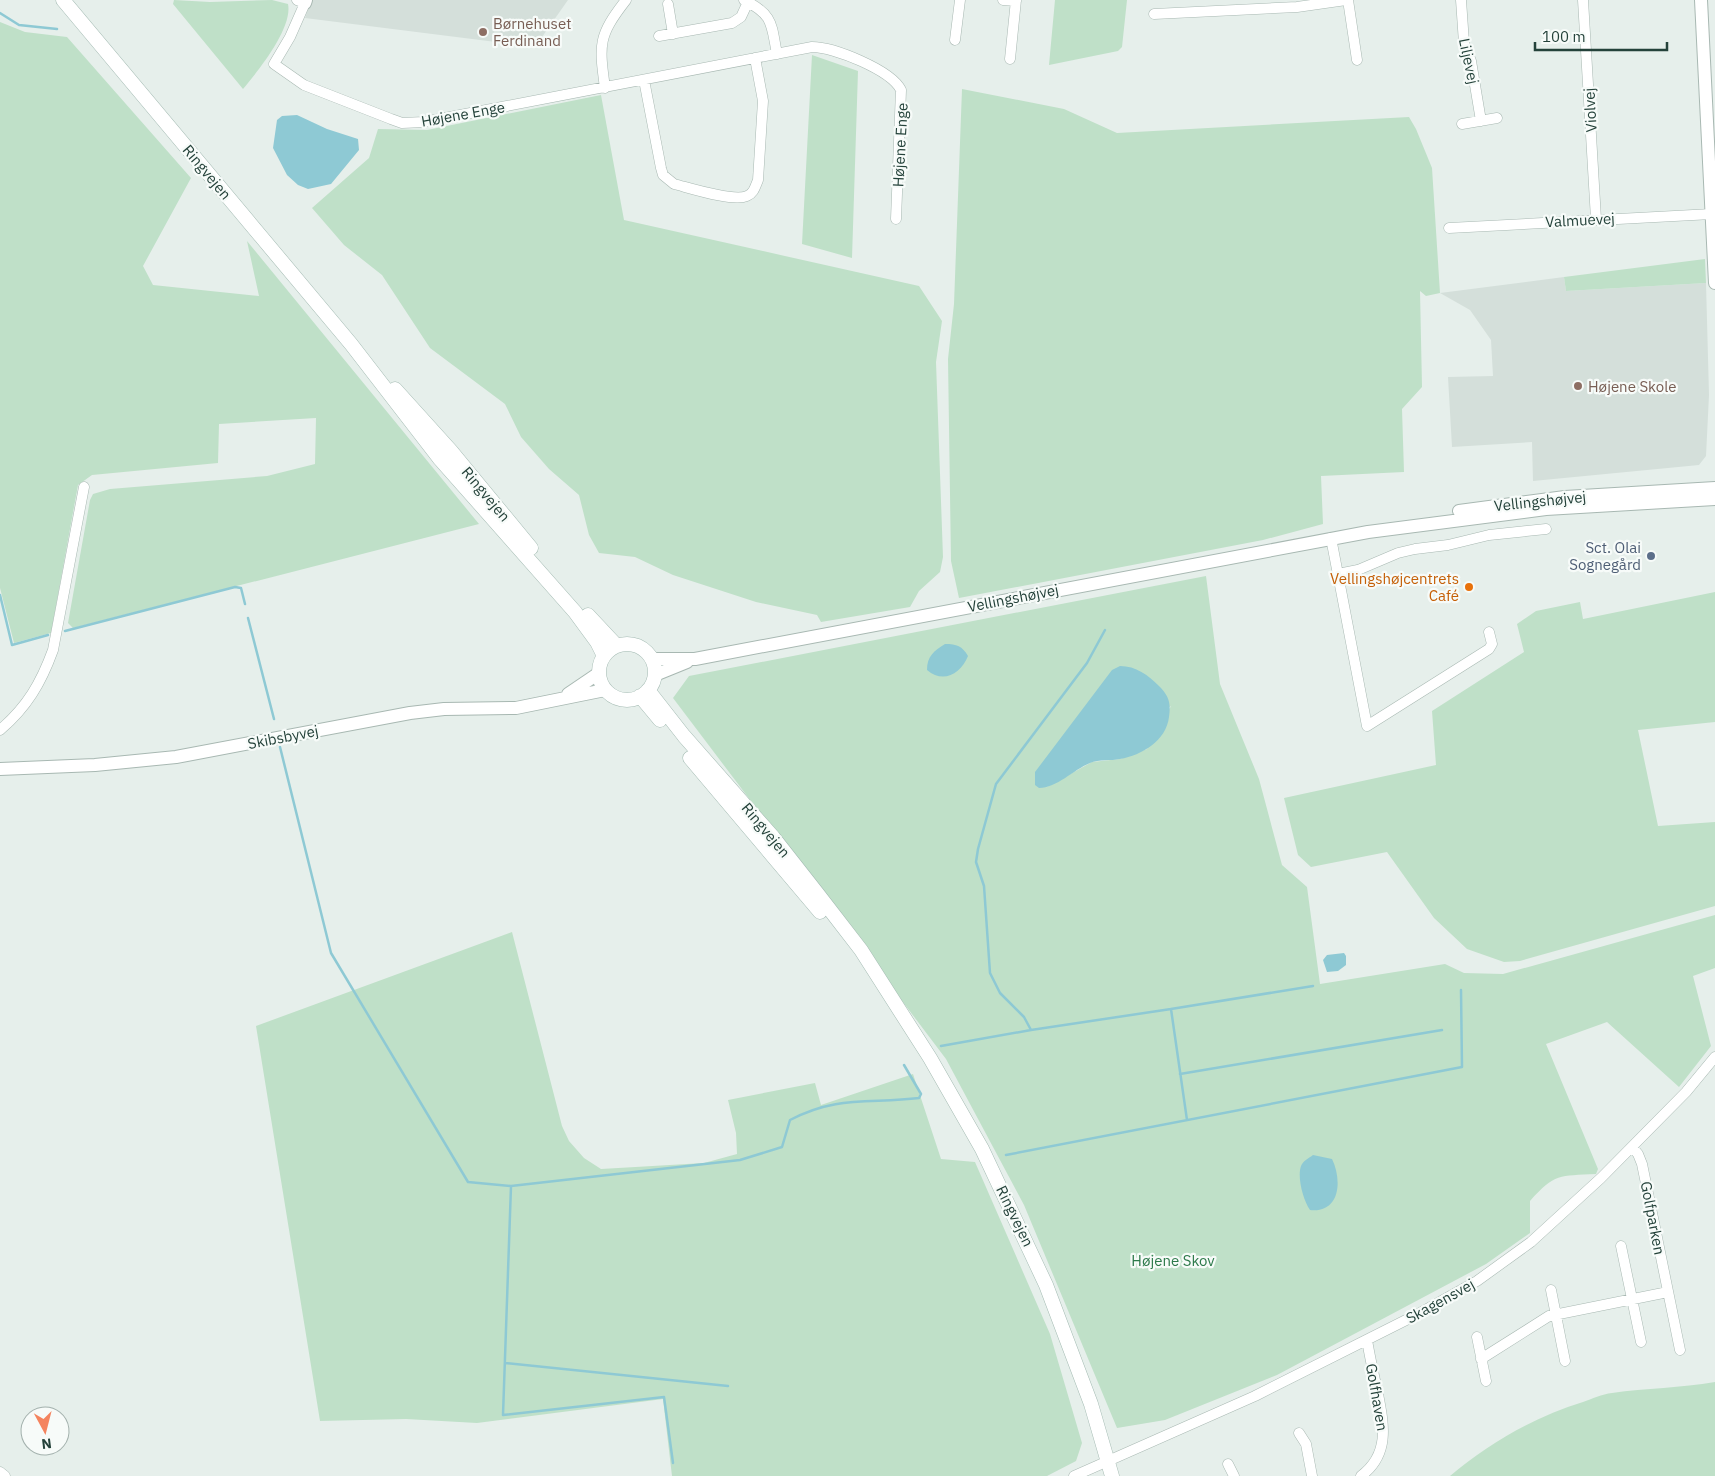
<svg xmlns="http://www.w3.org/2000/svg" width="1715" height="1476" font-family="'IBM Plex Sans',sans-serif">
  <rect width="100%" height="100%" fill="#e6efeb"/>
  <!-- built -->
  <path fill="#d4dfda" d="M311,0h257l-33,47 -230,-29z
    M1564,277l2,14 140,-8 3,112 -3,61 -7,9 -166,16 -1,-39 -80,5 -4,-70 45,-1 -2,-36 -21,-30 -30,-17z"/>
  <!-- green -->
  <path fill="#bfe0c8" fill-rule="evenodd" d="M174,0l36,2 62,-2 16,4c5,24 -30,67 -45,85l-70,-85z
    M1055,0h72l-5,47 -4,4 -69,14z
    M0,22l25,10 42,5 124,141 -48,88 10,19 106,11 -12,-55 232,283 -406,104 -5,-5 22,-123 3,-6 17,-5 157,-13 48,-12 1,-46 -97,6 -1,39 -126,12 -14,10 -27,148 -37,10 -14,-55z
    M812,55l46,16 -6,187 -50,-14z
    M962,89l102,20 53,24 292,-16 7,12 16,39 8,125 -14,3 -6,-5 2,96 -20,22 2,63 -83,4 2,48 -60,16 -304,58 -8,-37 -3,-202 6,-55z
    M601,95l23,125 295,66 23,35 -6,41 7,195 -3,15 -21,19 -9,16 -89,15 -4,-7 -61,-13 -83,-27 -38,-18 -36,-4 -10,-18 -10,-40 -30,-26 -28,-32 -16,-33 -75,-56 -48,-73 -38,-30 -32,-37 57,-50 9,-29 49,1z
    M1705,259l1,24 -140,8 -2,-14z
    M1206,576l14,108 39,95 23,86 25,22 13,97 125,-20 19,9 39,1 212,-59v53l-22,8 18,70 -32,41 -72,-65 -61,22 52,125 -2,5c-37,2 -41,-1 -66,27v32l-44,31 -209,111 -112,45 -48,8 -93,-223 -78,-146 -273,-361 16,-22zM1171,706l-24,43 -27,10 -28,3 -47,26z
    M1715,592v130l-77,8 20,96 57,-4v84l-195,55 -16,1 -37,-13 -33,-31 -47,-66 -76,15 -13,-12 -14,-57 152,-33 -4,-54 92,-59 -7,-28 19,-13 44,-9 3,17z
    M512,932l50,194 7,15 15,17 17,11 103,-6 33,-9 -1,-21 -8,-33 87,-17 6,22 92,-31 28,85 34,3 75,172 32,109 -6,18 -29,15h-375l-9,-77 -186,24 -71,-4 -86,2 -64,-395z
    M1715,1382v94h-265c39,-33 84,-59 133,-74 9,-3 19,-8 29,-9 34,-5 69,-5 103,-11z"/>
  <!-- water -->
  <path fill="#8ec9d4" d="M297,115l30,14 31,10 1,11 -28,34 -23,5 -10,-4 -11,-10 -14,-27 4,-28 5,-4z
    M945,644c12,0 17,2 23,12 -7,18 -25,28 -41,14 0,-14 7,-19 18,-26z
    M1120,666c16,0 28,9 39,20 10,10 12,17 10,31 -3,24 -27,38 -49,42 -9,2 -21,0 -30,4 -17,7 -33,25 -51,25l-4,-3v-13l77,-102z
    M1344,953l2,3v9l-8,6 -11,1 -4,-12 4,-5z
    M1313,1155l19,4c10,20 9,54 -22,51 -7,-10 -13,-33 -9,-44 2,-5 8,-8 12,-11z"/>
  <g fill="none" stroke-linecap="round" stroke-linejoin="round">
    <!-- stream -->
    <path stroke="#8ec9d4" stroke-width="2.5" d="M0,13l19,12 38,4
      M0,595l12,50 36,-10
      M248,618l26,101
      M65,631l170,-44 6,1 4,16
      M280,747l51,206 137,229 43,4 229,-26 42,-13 8,-27c47,-25 80,-16 129,-22l2,-4 -17,-29
      M1171,1009l142,-23
      M1031,1030l-7,-13 -24,-24 -10,-20 -6,-87 -8,-24 2,-13 18,-65 91,-121 18,-33
      M941,1046l90,-16 140,-21 16,111
      M1180,1074l262,-44
      M1006,1155l456,-88 -1,-77
      M511,1186l-8,229 161,-18 9,66
      M505,1363l223,23"/>
    <!-- minor casing -->
    <g stroke="#a8b8b2" stroke-width="11">
      <path id="minor" d="M297,0l8,3 -15,34 -16,27 30,21 87,34 11,4 22,-1 388,-75c22,0 79,23 89,43l-5,129
        M744,0c30,15 27,24 33,54
        M1003,0l13,1
        M1348,0l9,60
        M1461,0l3,43 7,18 10,60
        M1583,0l13,219
        M668,4l5,30
        M1154,14l143,-7 49,-7
        M659,36l73,-13 9,-6 7,-15
        M955,40l5,-40
        M1010,59l6,-59
        M644,80l17,88 2,7 11,9c16,4 59,18 73,12 7,-3 8,-9 11,-16l5,-79 -8,-43
        M605,88c-6,-44 -7,-52 21,-88
        M1462,124l35,-6
        M1449,228l263,-14
        M1331,538l36,188 122,-77 3,-5 -3,-12
        M1338,574l20,-4 40,-17 17,-4 33,-4 41,-10 57,-6
        M0,730c27,-23 41,-47 53,-80l31,-163
        M1632,1147l6,7 4,10 38,186
        M1621,1246l20,96
        M1551,1290l14,71
        M1477,1337l9,44
        M1481,1359l68,-43 119,-24
        M1299,1433l7,11 6,32
        M1228,1464l6,12
        M0,1472l5,4
        M1074,1476l181,-80 163,-82 59,-33 54,-39 70,-64 85,-86 29,-35
        M1361,1476c29,-22 23,-51 17,-82 -4,-18 -8,-36 -11,-54"/>
    </g>
    <!-- tertiary casing -->
    <g stroke="#a8b8b2" stroke-width="14">
      <path id="tertiary" d="M1701,0l14,283
        M305,3l1,-3
        M1459,511l106,-14 150,-9
        M652,659h43l673,-127 178,-23 169,-10
        M655,675l32,-13
        M568,694l31,-21
        M0,769l95,-4 81,-8 234,-44 34,-4 72,-1 89,-18"/>
    </g>
    <!-- secondary casing -->
    <g stroke="#a4bbb3" stroke-width="15">
      <path id="secondary" d="M63,0l288,344 88,114 136,154 22,30 7,14
        M395,389l56,62 80,97
        M588,615l29,31
        M599 672a28 28 0 1 1 56 0a28 28 0 1 1-56 0Z
        M648,690l36,46 89,101 44,56 44,57 69,108 52,91 64,136 45,119 21,72
        M640,696l20,24
        M690,758l130,154"/>
    </g>
    <!-- minor -->
    <use href="#minor" stroke="#fff" stroke-width="10"/>
    <!-- tertiary -->
    <use href="#tertiary" stroke="#fff" stroke-width="12"/>
    <!-- secondary -->
    <use href="#secondary" stroke="#fff" stroke-width="14"/>
  </g>
  <!-- markers -->
  <g fill="#8d6e63" stroke="#f7fbf9" stroke-width="2">
    <circle cx="483" cy="32" r="5"/>
    <circle cx="1578" cy="386" r="5"/>
  </g>
  <circle fill="#5c6f8a" stroke="#f7fbf9" stroke-width="2" cx="1651" cy="556" r="5"/>
  <circle fill="#e8710a" stroke="#f7fbf9" stroke-width="2" cx="1469" cy="587" r="5"/>
  <g text-anchor="middle" dominant-baseline="central" stroke-width="4.5" stroke-linejoin="round" paint-order="stroke">
    <!-- education labels -->
    <g font-size="15" fill="#785e54" stroke="#f7fbf9" text-anchor="start">
      <text x="493" y="23">Børnehuset<tspan x="493" dy="17">Ferdinand</tspan></text>
      <text x="1588" y="386">Højene Skole</text>
    </g>
    <!-- street labels -->
    <g font-size="15" fill="#24423a" stroke="#f7fbf9">
      <text transform="translate(1469 61) rotate(78)">Liljevej</text>
      <text transform="translate(1590 110) rotate(-93)">Violvej</text>
      <text transform="translate(463 114) rotate(-10)">Højene Enge</text>
      <text transform="translate(900 145) rotate(-87)">Højene Enge</text>
      <text transform="translate(207 172) rotate(50)">Ringvejen</text>
      <text transform="translate(1580 220) rotate(-3)">Valmuevej</text>
      <text transform="translate(486 494) rotate(50)">Ringvejen</text>
      <text transform="translate(1540 501) rotate(-6)">Vellingshøjvej</text>
      <text transform="translate(1013 598) rotate(-11)">Vellingshøjvej</text>
      <text transform="translate(283 737) rotate(-11)">Skibsbyvej</text>
      <text transform="translate(766 830) rotate(50)">Ringvejen</text>
      <text transform="translate(1015 1216) rotate(64)">Ringvejen</text>
      <text transform="translate(1653 1218) rotate(79)">Golfparken</text>
      <text transform="translate(1440 1301) rotate(-29)">Skagensvej</text>
      <text transform="translate(1377 1397) rotate(80)">Golfhaven</text>
    </g>
    <!-- service labels -->
    <g font-size="15" fill="#4e5e75" stroke="#f7fbf9" text-anchor="end">
      <text x="1641" y="547">Sct. Olai<tspan x="1641" dy="17">Sognegård</tspan></text>
    </g>
    <!-- food labels -->
    <g font-size="15" fill="#c56008" stroke="#f7fbf9" text-anchor="end">
      <text x="1459" y="578">Vellingshøjcentrets<tspan x="1459" dy="17">Café</tspan></text>
    </g>
    <!-- park labels -->
    <g font-size="15" fill="#2d7a4b" stroke="#f7fbf9">
      <text x="1173" y="1260">Højene Skov</text>
    </g>
  </g>
  <!-- north arrow -->
  <g transform="translate(45 1431) rotate(173)"><circle r="24" fill="#f7fbf9" stroke="#a3b1ad"/>
  <path d="M0-4L9 19L0 12L-9 19Z" fill="#f4845f"/>
  <text y="-8" font-size="14" font-weight="bold" text-anchor="middle" fill="#24423a">N</text>
  </g>
  <!-- scale -->
  <path d="M1535 42v8h132v-8" fill="none" stroke="#24423a" stroke-width="2.5"/>
  <text x="1542" y="42" font-size="15" fill="#24423a" stroke="#f7fbf9" stroke-width="4" paint-order="stroke">100 m</text>
</svg>
